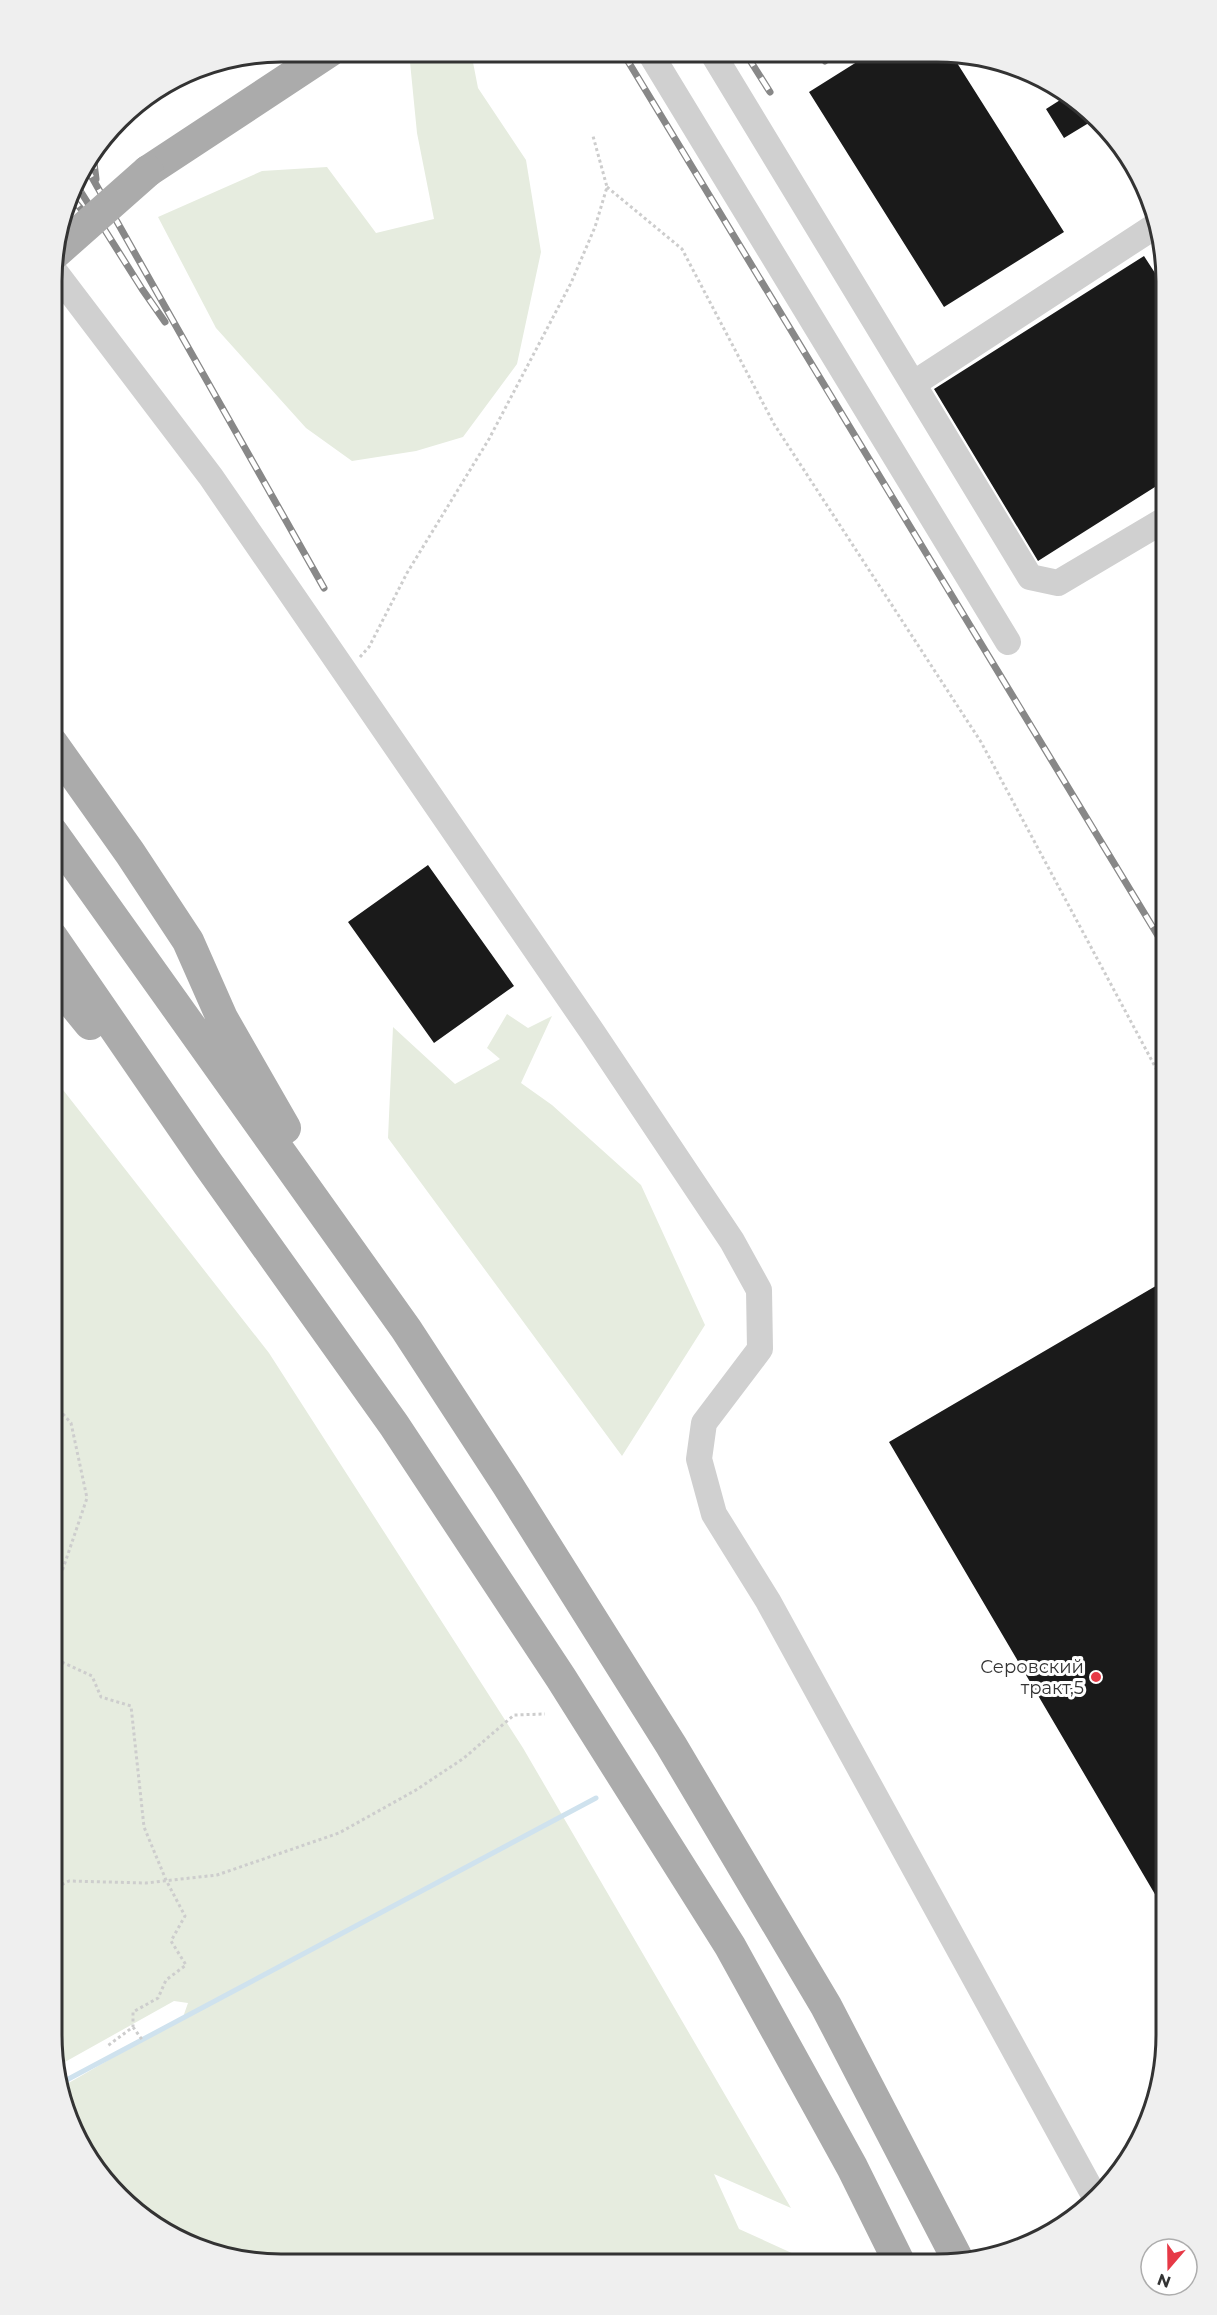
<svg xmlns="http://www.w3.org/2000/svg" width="1217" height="2315" font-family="Montserrat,sans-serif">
  <rect width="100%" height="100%" fill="#fff"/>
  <!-- green -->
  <path fill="#e6ecdf" d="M409,52h62l7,36 48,72 15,92 -24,112 -54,73 -47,14 -64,10 -46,-33 -90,-100 -58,-111 104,-46 65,-4 49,66 58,-14 -17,-86z
    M507,1014l21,14 24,-12 -31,67 31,22 89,80 64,140 -83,131 -234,-318 5,-111 62,57 45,-25 -13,-11z
    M60,1086l209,267 254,395 268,460 -77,-34 25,55 77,35 -566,-2 -58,-16 -63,-39 -40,-45 -26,-54 -3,-20 123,-71 5,-14 -14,-2 -118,66 -5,-32 1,-946z"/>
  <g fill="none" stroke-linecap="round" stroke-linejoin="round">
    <!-- stream -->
    <path stroke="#cfe2ee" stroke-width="5" d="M59,2084l537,-286"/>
  </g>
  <!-- building -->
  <path fill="#1a1a1a" d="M868,55h84l112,177 -120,75 -135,-215z
    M1068,95l20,13 9,10 -33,20 -18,-29z
    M1144,256l22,34v190l-128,81 -104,-172z
    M428,865l86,121 -80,57 -86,-121z
    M1166,1280v633l-277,-471z"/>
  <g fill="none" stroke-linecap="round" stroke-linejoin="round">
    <!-- path -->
    <path stroke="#cdcdcd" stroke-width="3" stroke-dasharray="3 3" stroke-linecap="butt" d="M607,187l75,62 92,175 207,318 185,345
      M360,657l9,-10 38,-74 82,-134 82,-156 24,-56 12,-40 -14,-51
      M51,1604l36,-106 -16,-75 -19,-21
      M51,1657l41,19 9,21 30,9 13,121 22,53 19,36 -14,25 15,24 -20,15 -8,18 -25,14v15l-27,20
      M51,1890l18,-9 77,2 71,-8 122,-42 77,-43 48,-32 50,-43 31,-1
      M133,2027l10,14"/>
    <!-- minor -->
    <path stroke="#d0d0d0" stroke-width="26" d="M650,53l358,589
      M713,54l317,523 28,6 108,-64
      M53,269l158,208 382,556 139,208 27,49 1,59 -56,74 -5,36 15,55 54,87 327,596
      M913,384l239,-156"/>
    <!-- major -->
    <path stroke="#ababab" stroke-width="32" d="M148,171l182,-120
      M52,743l78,110 58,88 34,77 63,110
      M52,832l354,497 101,155 164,261 155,261 132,254
      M52,937l156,227 186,261 167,253 169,268 122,221 48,97
      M52,983l12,9 26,32"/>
    <!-- rail casing -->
    <g stroke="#888" stroke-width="7">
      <path id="rail" d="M623,53l543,896
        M746,54l24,38
        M820,54l5,7
        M93,155l3,24
        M85,165l239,423
        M74,181l68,108 23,33
        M70,196l23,27"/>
    </g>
    <!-- rail -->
    <use href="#rail" stroke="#fff" stroke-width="4.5" stroke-dasharray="14" stroke-linecap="butt"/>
    <!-- major-bridge -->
    <path stroke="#ababab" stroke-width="32" d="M53,255l95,-84"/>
  </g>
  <!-- markers -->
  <circle fill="#e63946" stroke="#fff" stroke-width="2" cx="1096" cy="1677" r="6"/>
  <g text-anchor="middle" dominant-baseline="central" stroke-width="6" stroke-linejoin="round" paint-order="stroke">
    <!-- poi labels -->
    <g font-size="18" fill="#333" stroke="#fff" text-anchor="end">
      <text x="1084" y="1667">Серовский<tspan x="1084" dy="21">тракт,5</tspan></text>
    </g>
  </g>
  <!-- crop -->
  <path d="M0 0H1217V2315H0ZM281 62H937A219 219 0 0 1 1156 281V2035A219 219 0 0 1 937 2254H281A219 219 0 0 1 62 2035V281A219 219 0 0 1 281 62Z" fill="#efefef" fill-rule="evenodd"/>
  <path fill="none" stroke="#333" stroke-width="3" d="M281 62H937A219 219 0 0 1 1156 281V2035A219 219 0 0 1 937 2254H281A219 219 0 0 1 62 2035V281A219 219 0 0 1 281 62Z"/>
  <!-- north arrow -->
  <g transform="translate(1169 2267) rotate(200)"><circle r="28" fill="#ffffff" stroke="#adadad" stroke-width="1.5"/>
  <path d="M0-4.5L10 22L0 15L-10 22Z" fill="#e63946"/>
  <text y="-9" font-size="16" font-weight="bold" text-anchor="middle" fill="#333333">N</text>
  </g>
</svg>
